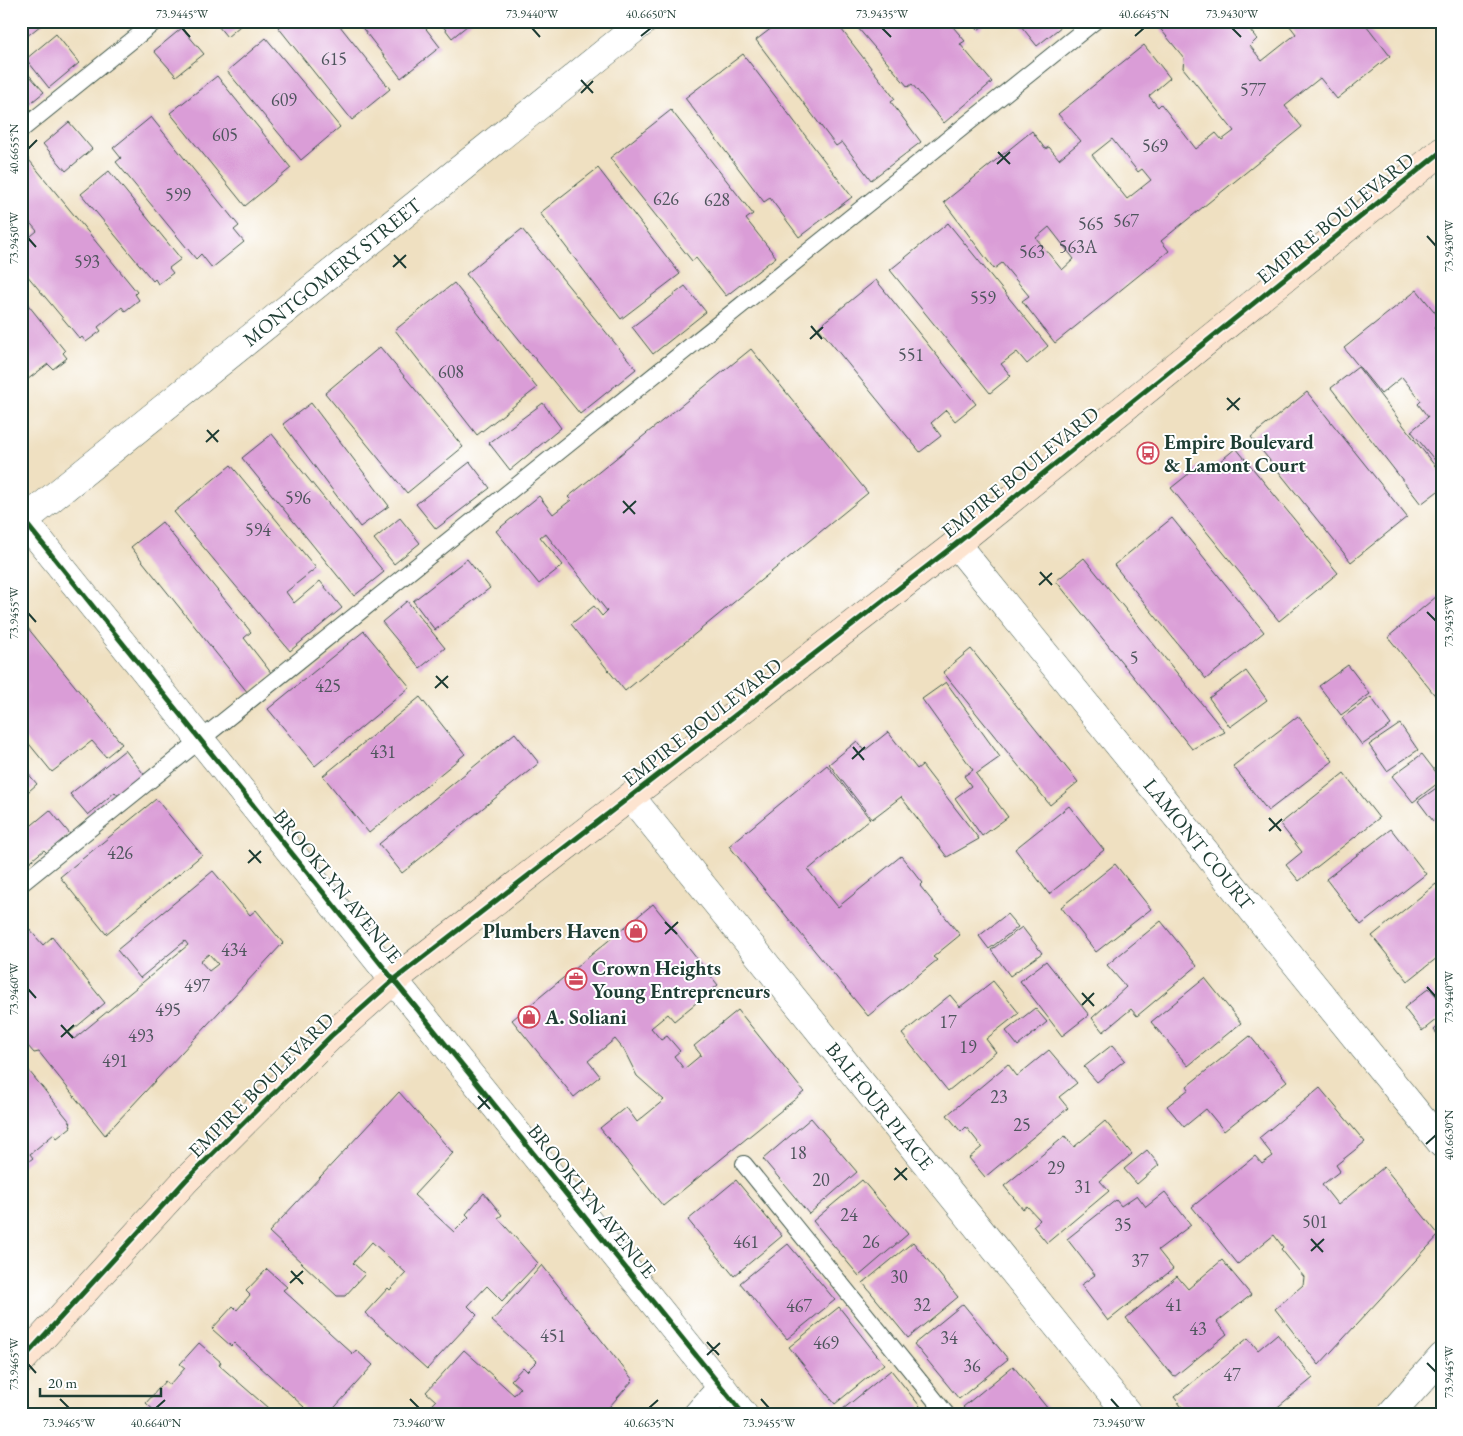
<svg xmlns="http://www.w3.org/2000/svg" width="1463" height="1436" font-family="'EB Garamond',serif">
  <rect width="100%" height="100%" fill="#fff"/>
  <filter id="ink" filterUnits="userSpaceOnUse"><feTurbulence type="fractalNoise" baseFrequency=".02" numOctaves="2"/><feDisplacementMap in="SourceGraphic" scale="10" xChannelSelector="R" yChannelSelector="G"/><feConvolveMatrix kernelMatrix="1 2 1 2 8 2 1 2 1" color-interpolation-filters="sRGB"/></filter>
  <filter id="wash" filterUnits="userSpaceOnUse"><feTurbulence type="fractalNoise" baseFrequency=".0096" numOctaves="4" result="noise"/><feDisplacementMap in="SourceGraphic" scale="20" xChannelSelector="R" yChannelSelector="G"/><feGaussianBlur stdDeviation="1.12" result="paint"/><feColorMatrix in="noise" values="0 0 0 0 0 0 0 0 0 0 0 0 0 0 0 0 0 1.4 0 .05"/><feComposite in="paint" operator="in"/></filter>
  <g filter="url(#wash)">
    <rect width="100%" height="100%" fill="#efe0c1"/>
    <g id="blocks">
      <!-- building -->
      <path fill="#da9dd7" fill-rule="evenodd" d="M21,21h25l-25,20z
        M214,21h32l-19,16z
        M286,21h50l54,68 -38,31 -74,-93z
        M357,21h63l20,26 -39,31z
        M439,21h34l-21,17z
        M781,21h54l60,78 -4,3 30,40 -50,38 -29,-38 -6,4 -80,-106z
        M852,21h96l17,20 -5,3 32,38 -48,41 -32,-39 -4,3z
        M971,21h18l-11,9z
        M1017,21h41l4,5 -25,20z
        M1154,21h89l14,18 -7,7 12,15 34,-27 -10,-13h77l27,35 -53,43 -17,-21 -35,28 17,21 -141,114 8,10 -114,92 -33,-42 7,-5 -27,-33 -8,6 -50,-67 88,-71 13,18 4,-2 10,12 22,-18 -23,-27 86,-69 26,33 -21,18 9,11 3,-3 35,45 20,-16 6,7 12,-9 -51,-63 1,-10zM1112,139l26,33 4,-3 9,11 -24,19 -35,-44zM1049,227l25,32 -12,11 -26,-32z
        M182,28l22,26 -28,22 -22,-25z
        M56,34l23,29 -30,25 -23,-29z
        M266,38l74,89 -39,33 -74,-89z
        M743,54l109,143 -53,40 -29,-39 -6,4 -79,-104z
        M22,67l22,25 -23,19v-43z
        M217,76l74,92 -46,38 -75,-93z
        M671,110l82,104 -7,5 30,38 -50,39 -30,-38 -4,3 -82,-103z
        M151,117l88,109 -5,4 10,12 -32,26 -11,-14 -5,5 -80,-97 5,-4 -8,-10z
        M69,122l23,27 -26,22 -23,-27z
        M25,155l112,137 -2,2 4,6 -14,11 -3,-4 -13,11 -11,9 3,4 -15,11 -4,-5 -2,2 -59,-71v-24l16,-13 -16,-19v-54z
        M598,168l82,106 -59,45 -81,-106z
        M109,171l72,88 -12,9 4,5 -15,11 -3,-5 -2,2 -72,-87z
        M948,223l100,123 -21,18 -10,-12 -16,12 10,12 -21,17 -100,-123z
        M522,229l114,140 -56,45 -114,-140z
        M876,280l100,124 -21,17 -9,-11 -15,13 10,13 -21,16 -102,-125z
        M454,283l83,105 -60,47 -82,-105z
        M685,286l21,26 -53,42 -21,-27z
        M1417,290l25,31 -8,7 8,9v132l-31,-38 17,-14 -10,-13 3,-3 -19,-24 -21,17 -37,-46z
        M21,296l44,55 -2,2 4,5 -14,11 -5,-5 -25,19 5,5 -7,6z
        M380,347l83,100 -56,46 -82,-100z
        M751,349l117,144 -243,198 -54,-67 23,-18 8,10 5,-5 -62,-78 -5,4 23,28 -24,19 -43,-53 43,-35 14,18 18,-14 -3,-3z
        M1358,367l84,108v13l-21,16 -90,-116z
        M1307,392l100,125 -56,45 -100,-125z
        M311,403l78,103 -29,21 -77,-103z
        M543,403l18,25 -51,42 -21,-27z
        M272,434l112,138 -30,24 -112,-138z
        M1236,448l102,125 -59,48 -108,-133 30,-24 6,8z
        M470,462l20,26 -54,41 -20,-25z
        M231,465l85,103 -30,24 8,11 26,-22 22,27 -52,43 -116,-139z
        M400,518l20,25 -26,21 -20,-25z
        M1172,518l92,114 -58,47 -92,-114z
        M162,522l89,110 -7,6 28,36 -24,19 -117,-146z
        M1084,558l135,167 6,7 -33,17 -136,-168z
        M467,559l23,29 -55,42 -22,-29z
        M1437,596l5,6v102l-54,-67z
        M407,601l38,47 -25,20 -38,-46z
        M27,627l95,117 -16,13 -14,-16 -40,31 -31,-38v-102z
        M364,631l46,56 -95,79 -47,-57z
        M971,649l107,133 -28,23 -107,-133z
        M1348,665l22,29 -29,21 -22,-29z
        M1246,671l21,29 -37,27 -21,-29z
        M946,682l54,75 -24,17 32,43 -26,19 -27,-38 16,-12 -7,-10 9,-6 -51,-71z
        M420,697l45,57 -96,79 -46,-57z
        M1371,697l20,28 -29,20 -20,-27z
        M1298,716l35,45 -65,50 -35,-45z
        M1400,724l18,26 -31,21 -18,-26z
        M888,732l29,37 5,-4 57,74 -32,18 -46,-60 -29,22 -43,-55 28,-23 7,10z
        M515,733l24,30 -137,110 -23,-29z
        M125,750l21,27 -26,21 -5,-6 -27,23 -18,-21z
        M1422,754l20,26 -29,22 -21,-26z
        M21,765l16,19 -16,14z
        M827,765l43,54 -62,51 30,37 63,-51 22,27 -3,3 40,49 -27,22 4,3 -69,56 -139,-170z
        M1344,773l35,45 -80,63 -13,-16 16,-13 -22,-28z
        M1442,784v31l-9,6 -15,-20z
        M156,799l46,56 -96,79 -46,-57z
        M1069,806l35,44 -55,44 -34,-45z
        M50,810l20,24 -23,19 -3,-3 -23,19v-35z
        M1391,829l35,45 -65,51 -35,-46z
        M1115,864l36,45 -55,43 -35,-45z
        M213,871l37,44 6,-5 27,33 -178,192 -66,-83 -5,1 -13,-15v-118l22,25 9,-8 53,66 -36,30 5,6 114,-94 -3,-4 -45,37 -23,-28zM209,954l9,10 -9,7 -9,-10z
        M1436,884l6,8v62l-34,27 -36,-45z
        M653,904l65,81 -44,36 -6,-7 -17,14 10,12 6,-4 13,15 -6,5 10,13 17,-14 -7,-9 44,-36 66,82 -141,114 -63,-78 26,-21 11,15 27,-22 -27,-24 -13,-26 -9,-11 -27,22 12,15 -26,21 -62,-77z
        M1007,914l11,13 -29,22 -10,-13z
        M1161,921l36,45 -60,50 -6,-7 -28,23 -11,-14 34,-31 -19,-22z
        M1022,927l20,26 -32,23 -19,-26z
        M1046,961l43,54 -27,21 -42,-55z
        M1205,978l36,45 -53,43 -37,-44z
        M993,981l26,32 -33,26 10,13 -48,39 -46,-57 48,-39 10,12z
        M1429,988l13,15v12l-20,16 -18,-23z
        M1035,1008l12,14 -29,24 -12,-15z
        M1442,1023v17l-8,-10z
        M1250,1036l37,45 -63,50 -18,-22 -22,18 -17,-21 22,-17 -2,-3z
        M1112,1045l13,15 -28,22 -13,-15z
        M1049,1050l28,33 -18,14 9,11 -83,69 -16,-19 13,-11 -16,-20 -5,5 -14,-17 61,-51 9,12z
        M21,1061l50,62 -1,1 1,3 -14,11 -3,-4 -24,20 3,4 -12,9z
        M1320,1088l45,54 -29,23 4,6 -18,14 16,20 46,-38 55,68 -120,130 -44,-56 28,-24 1,-8 -23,-28 2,-2 -9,-12 -36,29 -46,-57 63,-51 7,8 11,-8 -14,-18z
        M399,1092l54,61 -39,42 40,37 15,-15 -3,-3 18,-21 18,22 -4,3 40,45 -36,38 -15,-15 -19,20 9,9 -50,54 -62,-56 23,-25 2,2 16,-17 -34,-31 -19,21 12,11 -20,22h-8l-68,-64z
        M811,1118l46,54 -48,42 -46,-55z
        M1105,1121l27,33 -32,27 9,10 -62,52 -14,-17 7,-6 -13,-14 -4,3 -19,-23 61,-50 9,11z
        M1147,1150l12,15 -22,19 -13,-15z
        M736,1180l46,56 -48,40 -46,-56z
        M862,1180l46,54 -49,42 -46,-55z
        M1165,1192l26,33 -33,25 15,19 -65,52 -27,-36 14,-10 -28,-36 49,-39 5,6 16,-11 9,12z
        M913,1242l45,55 -50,41 -45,-55z
        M788,1244l47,56 -48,39 -47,-56z
        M1222,1260l29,35 -34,27 10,12 -53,43 -48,-59 51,-42 11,13z
        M542,1265l91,115 -31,35h-179l13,-14 -10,-9 38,-42 50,45 6,-7 -9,-8 12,-13 4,4 10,-10 -45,-40z
        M267,1269l20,18 -4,3 70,64 3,-4 17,15 -45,50h-22l-5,-5 3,-3 -70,-64 -3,3 -19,-17 21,-23 4,4 6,-7 7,-8 -4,-4z
        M963,1304l45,55 -49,40 -45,-55z
        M839,1307l45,57 -49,40 -46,-57z
        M1277,1334l36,44 -45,37h-80l-14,-18 74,-59 10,12z
        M199,1343l22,19 -2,3 57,50h-117l-13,-12 19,-22 5,4 15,-17 -5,-4z
        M1013,1366l40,49h-83l-7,-8z
        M891,1370l36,45h-81l-4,-5z"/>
    </g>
  </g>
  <g filter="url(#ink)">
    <use href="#blocks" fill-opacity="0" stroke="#3e5549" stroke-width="1"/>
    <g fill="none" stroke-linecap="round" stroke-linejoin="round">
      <!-- lane casing -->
      <g stroke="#3e5549" stroke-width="18">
        <path id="lane" d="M21,130l135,-109
          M21,884l1074,-863
          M744,1164l203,251"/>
      </g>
      <!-- street casing -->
      <g stroke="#3e5549" stroke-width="29">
        <path id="street" d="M21,517l723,898
          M21,523l623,-502
          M956,544l486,600
          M631,797l498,618
          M697,1415l25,-28
          M1390,1415l52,-58"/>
      </g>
      <!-- secondary casing -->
      <g stroke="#3e5549" stroke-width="29">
        <path id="secondary" d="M21,1361l165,-181 145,-144 64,-57 561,-435 486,-393"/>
      </g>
      <!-- lane -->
      <use href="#lane" stroke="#fff" stroke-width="16"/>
      <!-- street -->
      <use href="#street" stroke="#fff" stroke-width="28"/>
      <!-- secondary -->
      <use href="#secondary" stroke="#fde4d0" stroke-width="28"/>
      <!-- cycleway casing -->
      <g stroke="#fff" stroke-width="8">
        <path id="cycleway" d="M21,517l723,898
          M21,1361l165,-181 145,-144 64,-57 561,-435 486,-393"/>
      </g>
      <!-- cycleway -->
      <use href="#cycleway" stroke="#1b5e20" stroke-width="5"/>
    </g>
  </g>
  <!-- ticks -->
  <path fill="none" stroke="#1f3d34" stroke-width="2" d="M182,28l8,9M532,28l8,9M882,28l9,9M1232,28l9,9M641,36l10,-8M1135,36l9,-8M581,80l12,13M581,93l12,-12M28,149l9,-9M998,152l12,12M997,164l13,-12M1427,236l9,10M28,238l8,9M394,255l12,13M393,267l13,-12M811,326l11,13M810,339l13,-12M1227,398l12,12M1227,410l13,-12M207,430l11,12M206,442l13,-12M623,501l12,13M623,513l13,-12M1040,572l12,13M1039,585l13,-12M1427,612l9,9M28,613l8,9M436,676l12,12M435,688l13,-12M853,747l11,13M852,759l13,-12M1269,818l12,13M1269,831l13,-12M249,850l12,13M248,863l13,-12M665,922l12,12M665,934l13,-12M1427,987l9,10M28,989l8,9M1082,993l12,13M1082,1005l12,-12M61,1025l12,13M61,1037l13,-12M478,1096l12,13M478,1109l12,-12M1426,1144l10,-9M895,1168l12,12M894,1180l13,-12M1311,1239l12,13M1311,1251l13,-12M291,1271l12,13M290,1283l13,-12M707,1342l12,13M707,1355l13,-12M1427,1363l9,9M28,1364l8,9M60,1399l9,9M410,1399l9,9M761,1399l8,9M1111,1399l8,9M156,1408l9,-8M649,1408l9,-8"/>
  <!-- icons -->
  <defs>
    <g id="bus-ring" transform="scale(1.125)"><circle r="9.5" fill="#fff" stroke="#d1495b" stroke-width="1.5"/><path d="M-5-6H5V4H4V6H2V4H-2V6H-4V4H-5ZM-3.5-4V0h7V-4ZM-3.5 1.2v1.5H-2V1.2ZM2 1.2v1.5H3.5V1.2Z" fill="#d1495b"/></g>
    <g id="shop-ring" transform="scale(1.125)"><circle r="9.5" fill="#fff" stroke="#d1495b" stroke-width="1.5"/><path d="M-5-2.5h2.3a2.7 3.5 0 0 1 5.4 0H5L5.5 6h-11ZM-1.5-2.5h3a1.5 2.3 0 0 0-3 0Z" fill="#d1495b"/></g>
    <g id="office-ring" transform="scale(1.125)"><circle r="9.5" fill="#fff" stroke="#d1495b" stroke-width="1.5"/><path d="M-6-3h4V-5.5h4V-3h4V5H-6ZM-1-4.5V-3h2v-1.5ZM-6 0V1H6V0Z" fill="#d1495b"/></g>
  </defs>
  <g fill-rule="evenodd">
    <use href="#bus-ring" x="1148" y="453"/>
    <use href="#shop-ring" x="636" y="931"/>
    <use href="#office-ring" x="576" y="979"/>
    <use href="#shop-ring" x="529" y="1017"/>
  </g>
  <g text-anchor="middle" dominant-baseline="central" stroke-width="4" stroke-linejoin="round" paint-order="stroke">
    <!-- number labels -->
    <g font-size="18" fill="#4e555d">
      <text x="334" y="58">615</text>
      <text x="1253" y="89">577</text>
      <text x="284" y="99">609</text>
      <text x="225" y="134">605</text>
      <text x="1155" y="145">569</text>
      <text x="178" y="194">599</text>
      <text x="666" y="198">626</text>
      <text x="717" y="199">628</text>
      <text x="1126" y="220">567</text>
      <text x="1091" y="223">565</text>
      <text x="1078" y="246">563A</text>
      <text x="1032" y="251">563</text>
      <text x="87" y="261">593</text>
      <text x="983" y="297">559</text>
      <text x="911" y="354">551</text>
      <text x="451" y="371">608</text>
      <text x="298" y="497">596</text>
      <text x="258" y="529">594</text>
      <text x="1134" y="657">5</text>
      <text x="328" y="685">425</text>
      <text x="383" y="751">431</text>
      <text x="120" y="852">426</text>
      <text x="234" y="949">434</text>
      <text x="197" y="985">497</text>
      <text x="168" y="1009">495</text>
      <text x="948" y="1021">17</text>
      <text x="141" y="1035">493</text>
      <text x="968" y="1046">19</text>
      <text x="115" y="1060">491</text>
      <text x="999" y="1096">23</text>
      <text x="1022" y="1124">25</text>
      <text x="798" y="1152">18</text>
      <text x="1056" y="1167">29</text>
      <text x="821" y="1179">20</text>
      <text x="1083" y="1186">31</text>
      <text x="849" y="1214">24</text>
      <text x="1315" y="1221">501</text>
      <text x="1123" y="1224">35</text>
      <text x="746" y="1241">461</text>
      <text x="871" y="1241">26</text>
      <text x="1140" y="1260">37</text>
      <text x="899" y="1276">30</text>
      <text x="922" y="1304">32</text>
      <text x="1174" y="1304">41</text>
      <text x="799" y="1305">467</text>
      <text x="1198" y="1328">43</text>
      <text x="553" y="1335">451</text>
      <text x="949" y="1337">34</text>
      <text x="826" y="1342">469</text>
      <text x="972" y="1365">36</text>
      <text x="1232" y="1374">47</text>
    </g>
    <!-- street labels -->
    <g font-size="20" fill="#1f3d34" stroke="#fff">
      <text transform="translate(1335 218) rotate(-39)">EMPIRE BOULEVARD</text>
      <text transform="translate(332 272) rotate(-39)">MONTGOMERY STREET</text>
      <text transform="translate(1020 472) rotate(-39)">EMPIRE BOULEVARD</text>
      <text transform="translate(702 722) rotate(-38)">EMPIRE BOULEVARD</text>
      <text transform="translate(1199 844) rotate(51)">LAMONT COURT</text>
      <text transform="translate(338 886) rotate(51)">BROOKLYN AVENUE</text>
      <text transform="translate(261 1085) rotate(-45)">EMPIRE BOULEVARD</text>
      <text transform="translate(880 1106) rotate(51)">BALFOUR PLACE</text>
      <text transform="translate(592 1201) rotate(51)">BROOKLYN AVENUE</text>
    </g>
    <!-- poi labels -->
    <g font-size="20" font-weight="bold" fill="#1f3d34" stroke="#fff" text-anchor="start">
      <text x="1164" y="442">Empire Boulevard<tspan x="1164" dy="23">&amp; Lamont Court</tspan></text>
      <text x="620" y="931" text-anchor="end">Plumbers Haven</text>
      <text x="592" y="968">Crown Heights<tspan x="592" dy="23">Young Entrepreneurs</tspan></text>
      <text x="545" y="1017">A. Soliani</text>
    </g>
  </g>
  <!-- margin -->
  <rect width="1463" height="1436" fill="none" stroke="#fff" stroke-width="55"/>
  <!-- scale -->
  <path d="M40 1388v8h121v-8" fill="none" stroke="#1f3d34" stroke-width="2.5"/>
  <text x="48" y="1388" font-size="15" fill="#1f3d34" stroke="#ffffff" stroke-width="4" paint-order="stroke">20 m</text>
  <rect x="28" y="28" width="1408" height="1380" fill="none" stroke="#1f3d34" stroke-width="2"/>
  <g font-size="12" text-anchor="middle" fill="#1f3d34">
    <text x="182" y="18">73.9445°W</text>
    <text x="532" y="18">73.9440°W</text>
    <text x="651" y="18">40.6650°N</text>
    <text x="882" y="18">73.9435°W</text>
    <text x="1144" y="18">40.6645°N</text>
    <text x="1232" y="18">73.9430°W</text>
    <text transform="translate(14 149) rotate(-90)" y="4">40.6655°N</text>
    <text transform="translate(14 238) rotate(-90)" y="4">73.9450°W</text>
    <text transform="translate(1449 246) rotate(-90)" y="4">73.9430°W</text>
    <text transform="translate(14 613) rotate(-90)" y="4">73.9455°W</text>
    <text transform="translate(1449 621) rotate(-90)" y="4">73.9435°W</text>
    <text transform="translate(14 989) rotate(-90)" y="4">73.9460°W</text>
    <text transform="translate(1449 997) rotate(-90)" y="4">73.9440°W</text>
    <text transform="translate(1449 1135) rotate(-90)" y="4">40.6630°N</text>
    <text transform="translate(14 1364) rotate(-90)" y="4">73.9465°W</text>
    <text transform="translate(1449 1372) rotate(-90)" y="4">73.9445°W</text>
    <text x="69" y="1427">73.9465°W</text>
    <text x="156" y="1427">40.6640°N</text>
    <text x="419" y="1427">73.9460°W</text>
    <text x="649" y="1427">40.6635°N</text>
    <text x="769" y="1427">73.9455°W</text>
    <text x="1119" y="1427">73.9450°W</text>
  </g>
</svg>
